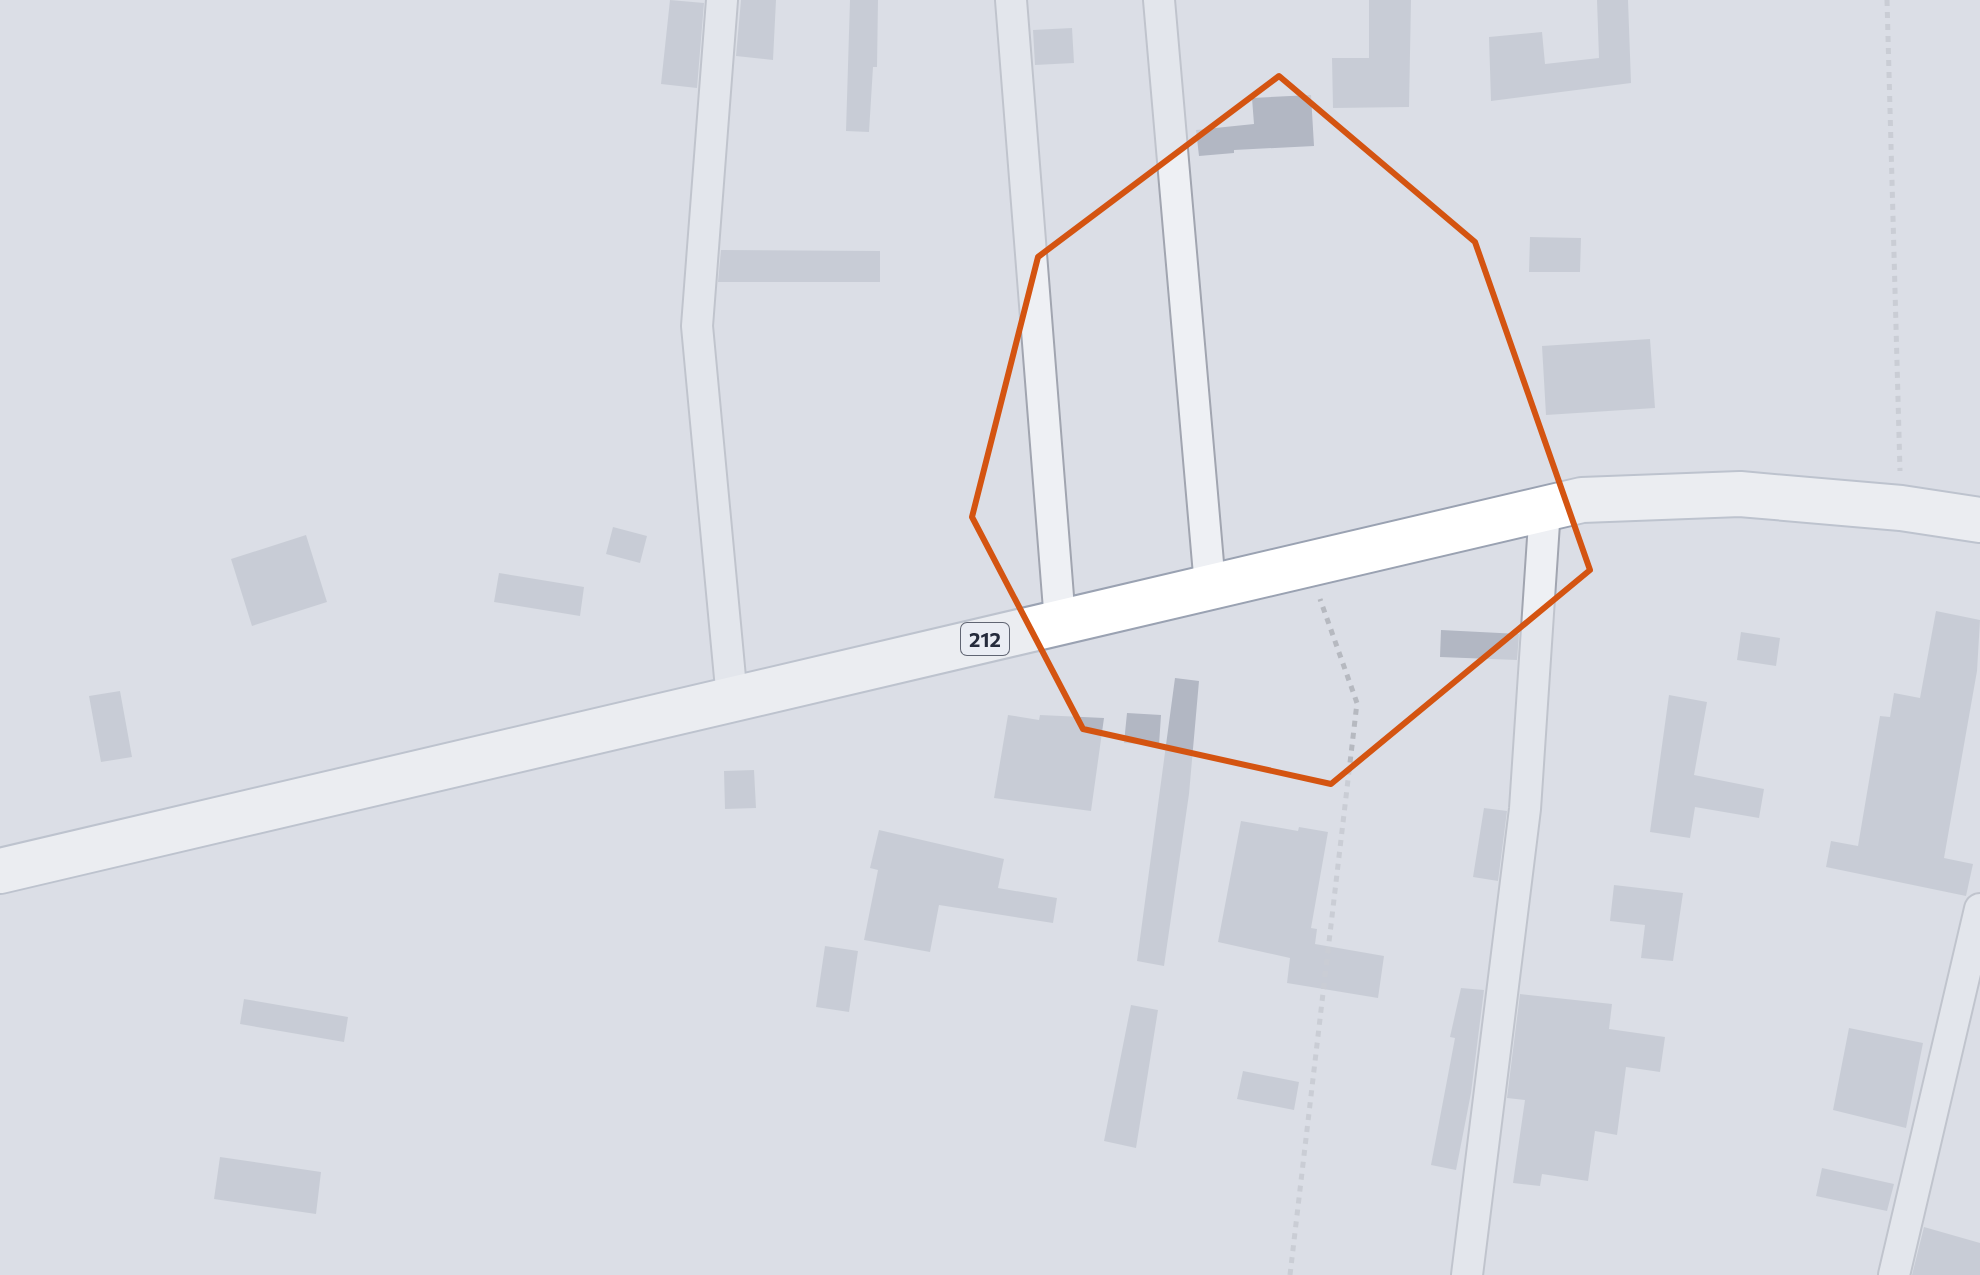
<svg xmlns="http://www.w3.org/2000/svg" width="1980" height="1275" font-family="Commissioner,sans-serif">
  <rect width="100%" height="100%" fill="#dbdee6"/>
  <!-- building -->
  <path fill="#b2b7c3" d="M670,0l34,3 -7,85 -36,-4z
    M741,0h35l-3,60 -37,-4z
    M850,0h28l-1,67h-4l-4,65 -23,-1z
    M1369,0h42l-2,107 -76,1 -1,-50h37z
    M1597,0h31l3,83 -140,18 -2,-64 53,-5 3,32 54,-6z
    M1072,28l2,35 -39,2 -2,-35z
    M1311,95l3,51 -80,4v3l-35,3 -3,-26 58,-6 -2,-26z
    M1530,237l51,1 -1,34h-51z
    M721,250l159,1v31h-162z
    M1650,339l5,69 -109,7 -4,-69z
    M613,527l34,9 -7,27 -34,-9z
    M306,535l21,67 -75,24 -21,-67z
    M499,573l85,14 -4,29 -86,-14z
    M1936,611l44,9 -3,51 -33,187 29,6 -7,32 -140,-29 5,-26 27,5 22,-130 10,1 4,-24 26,5z
    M1441,630l78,4 -2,26 -77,-3z
    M1741,632l39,6 -4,28 -39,-6z
    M1175,678l24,3 -10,113 -25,172 -27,-5z
    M120,691l12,66 -31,5 -12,-66z
    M1669,695l38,7 -13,73 70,14 -5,29 -64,-11 -5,31 -40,-6z
    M1127,713l34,2 -2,30 -35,-2z
    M1008,715l31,5 1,-5 64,3 -13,93 -97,-13z
    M754,770l2,38 -31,1 -1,-38z
    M1484,808l23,3 -9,70 -25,-4z
    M1241,821l57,10 1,-4 29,5 -17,96 6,1 -2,15 69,12 -6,42 -91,-15 3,-25 -72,-16z
    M879,830l125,29 -6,29 59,10 -4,25 -114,-18 -9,47 -66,-12 14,-70 -8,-2z
    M1614,885l69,8 -10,68 -32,-3 4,-33 -35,-4z
    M825,946l33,5 -9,61 -33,-5z
    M1461,988l23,2 -13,103 -15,77 -25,-5 24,-127 -5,-1z
    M1520,994l92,10 -3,25 56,8 -5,35 -34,-5 -9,68 -22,-4 -7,50 -46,-7 -2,12 -27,-3 12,-83 -18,-2z
    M244,999l104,18 -4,25 -104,-18z
    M1131,1005l27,5 -22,138 -32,-7z
    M1849,1028l74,15 -17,85 -73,-18z
    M1243,1071l56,11 -5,28 -57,-11z
    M220,1157l101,15 -5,42 -102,-15z
    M1822,1168l72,16 -7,27 -71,-15z
    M1924,1227l56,16v32h-68z"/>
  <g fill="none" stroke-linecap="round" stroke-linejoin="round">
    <!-- minor casing -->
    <g stroke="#a1a5b0" stroke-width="34">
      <path id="minor" d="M722,0l-25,326 35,373
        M1011,0l49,622
        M1159,0l51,586
        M1467,1275l58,-466 20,-301
        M1894,1275l86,-366"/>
    </g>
    <!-- primary casing -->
    <g stroke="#9aa2b2" stroke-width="48">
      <path id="primary" d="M0,871l1582,-371 158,-6 161,14 79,12"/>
    </g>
    <!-- path -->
    <path stroke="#b6b9c0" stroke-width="5" stroke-dasharray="6 6" stroke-linecap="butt" d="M1887,0l13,471
      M1290,1275l67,-572 -37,-104"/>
    <!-- minor -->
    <use href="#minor" stroke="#eef0f4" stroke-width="30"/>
    <!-- primary -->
    <use href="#primary" stroke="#fff" stroke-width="44"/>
  </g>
  <!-- marked area -->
  <path d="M0 0H1980V1275H0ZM1279,76l196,166 115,328 -259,214 -248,-55 -111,-212 66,-260z" fill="#dbdee6" fill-opacity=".55" fill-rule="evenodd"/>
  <path fill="none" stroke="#d45411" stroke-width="6" stroke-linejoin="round" d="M1279,76l196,166 115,328 -259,214 -248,-55 -111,-212 66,-260z"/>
  <g text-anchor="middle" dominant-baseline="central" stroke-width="6" stroke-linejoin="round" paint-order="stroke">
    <!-- shield labels -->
    <rect fill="#eaedf4" stroke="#606573" stroke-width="2" x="961" y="623" width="48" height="32" rx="6"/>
    <g font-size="20" font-weight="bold" fill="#252b3c">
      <text x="985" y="639">212</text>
    </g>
  </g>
</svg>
